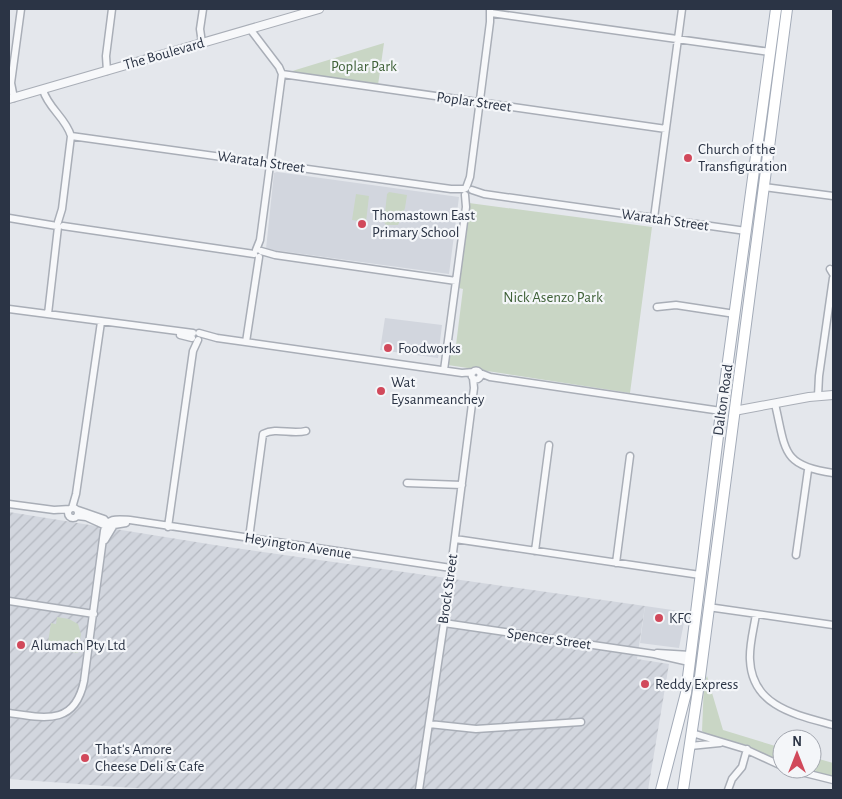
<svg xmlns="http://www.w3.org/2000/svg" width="842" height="799" font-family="'Alegreya Sans',sans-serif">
  <defs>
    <pattern id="industrial-furrows" width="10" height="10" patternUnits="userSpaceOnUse" patternTransform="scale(1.25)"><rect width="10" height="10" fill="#d2d6de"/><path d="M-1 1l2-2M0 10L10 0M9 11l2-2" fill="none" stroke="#b4b8c0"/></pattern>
  </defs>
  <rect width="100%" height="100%" fill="#e4e7ec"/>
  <!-- built -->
  <path fill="#d2d6de" d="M277,172l182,25 -10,77 -183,-25 8,-76z
    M385,318l57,7 -4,33 -58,-8z
    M645,606l41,6 -7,36 -39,-5z"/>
  <!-- industrial -->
  <path fill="url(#industrial-furrows)" d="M9,512l212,34 424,60 -8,53 32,5 -21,126h-487l-152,-11z"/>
  <!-- green -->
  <path fill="#c9d6c5" d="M384,43l-6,42 -89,-13z
    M389,192l18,3 -2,13 -7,17h-12l-2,-3 3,-28z
    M356,194l13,2 -3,26 -14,-2z
    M469,203l183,24 -22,166 -182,-28 2,-12h5l8,-64 -4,-1z
    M57,617l12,2 9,5 3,10 -3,19 -31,-4 4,-26 5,1z
    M707,676l16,54 59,18v14l-36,-17 -40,-11 -4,-3 2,-48z
    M812,757l21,6v15l-32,-9h11z"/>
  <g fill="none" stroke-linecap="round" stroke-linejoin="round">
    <!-- minor casing -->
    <g stroke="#a9aeb7" stroke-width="9">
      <path id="minor" d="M491,13l279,39
        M250,29l29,38 3,7 -22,166 -4,10
        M202,43l-2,-14 3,-20
        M107,71l-1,-15 6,-47
        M282,74l384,55
        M43,90c5,18 23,28 28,46l-9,73 -4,13
        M14,98l-3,-15 10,-74
        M71,136l380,53h13
        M764,187l69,9
        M466,188l4,-11 20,-155v-13
        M472,190l12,4 262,37
        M9,218l48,8
        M654,218l28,-209
        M63,226l191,28
        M261,251l14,4 181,26
        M830,269l3,5
        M657,307l19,-2 59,9
        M9,309l184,24
        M48,314l10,-87
        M199,333l18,5 245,35 11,-1
        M180,335l12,3
        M246,342l13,-85
        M444,370l22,-163 -1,-12
        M471.5 375a4.5 4.5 0 1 1 9 0a4.5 4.5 0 1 1-9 0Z
        M480,373l10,4 231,34
        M818,396l1,-20 14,-98
        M775,404c11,46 6,62 58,69
        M407,483l55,2
        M9,504l45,6 16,-1
        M72,508l4,-14 25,-172
        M68 513a5 5 0 1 1 10 0a5 5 0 1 1-10 0Z
        M78,510l26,9 5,6
        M77,516l9,1 22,10
        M168,527l25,-176 5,-11
        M249,538l14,-104c14,-7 28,1 43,-3
        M455,539l245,36
        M105,540l9,-15 12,-2
        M535,551l14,-106
        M796,555l12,-85
        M616,563l14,-107
        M9,601l85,13
        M708,607l125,18
        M756,614c-2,14 -7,31 -6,46 2,47 47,55 83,65
        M444,623l210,31 35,8
        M657,653l33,2
        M9,713c35,5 66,13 75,-32l20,-150c3,-14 14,-12 26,-11l321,48
        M429,724l47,5 105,-7
        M692,733l53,16 37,17
        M690,746l30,-3
        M789,769l44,11
        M419,790l25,-167 30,-235 -1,-10
        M728,790l4,-11 10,-12 5,-18"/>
    </g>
    <!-- tertiary casing -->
    <g stroke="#a9aeb7" stroke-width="10">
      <path id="tertiary" d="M9,99l310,-90
        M734,411l75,-14 24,-2"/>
    </g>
    <!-- primary casing -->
    <g stroke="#a3abb8" stroke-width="12">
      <path id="primary" d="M661,790l25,-97 34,-273 56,-411
        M683,790l17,-113 87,-668"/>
    </g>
    <!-- minor -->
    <use href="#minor" stroke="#f7f8fa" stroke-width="6"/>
    <!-- tertiary -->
    <use href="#tertiary" stroke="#f7f8fa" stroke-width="8"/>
    <!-- primary -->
    <use href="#primary" stroke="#fff" stroke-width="10"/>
  </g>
  <!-- markers -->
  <g fill="#d1495b" stroke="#f4f6f9" stroke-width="2">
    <circle cx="688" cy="158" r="5"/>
    <circle cx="362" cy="224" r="5"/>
    <circle cx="388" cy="348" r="5"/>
    <circle cx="381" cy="391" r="5"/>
    <circle cx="659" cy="618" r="5"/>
    <circle cx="21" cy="645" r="5"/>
    <circle cx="645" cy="684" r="5"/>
    <circle cx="85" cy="758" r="5"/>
  </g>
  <g text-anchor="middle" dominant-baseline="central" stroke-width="4.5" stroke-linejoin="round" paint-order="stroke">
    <!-- street labels -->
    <g font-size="15" fill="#2b3445" stroke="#f4f6f9">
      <text transform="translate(164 54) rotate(-16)">The Boulevard</text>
      <text transform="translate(474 102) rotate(8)">Poplar Street</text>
      <text transform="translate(261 162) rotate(8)">Waratah Street</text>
      <text transform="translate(665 220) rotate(8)">Waratah Street</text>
      <text transform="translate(723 400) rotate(-82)">Dalton Road</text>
      <text transform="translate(298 546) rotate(9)">Heyington Avenue</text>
      <text transform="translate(448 589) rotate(-82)">Brock Street</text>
      <text transform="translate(549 639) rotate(8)">Spencer Street</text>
    </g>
    <!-- park labels -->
    <g font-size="15" fill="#3f6138" stroke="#f4f6f9">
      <text x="364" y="66">Poplar Park</text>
      <text x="553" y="297">Nick Asenzo Park</text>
    </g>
    <!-- poi labels -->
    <g font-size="15" fill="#2b3445" stroke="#f4f6f9" text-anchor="start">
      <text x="698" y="149">Church of the<tspan x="698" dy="17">Transfiguration</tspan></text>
      <text x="372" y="215">Thomastown East<tspan x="372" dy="17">Primary School</tspan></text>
      <text x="398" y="348">Foodworks</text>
      <text x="391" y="382">Wat<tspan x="391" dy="17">Eysanmeanchey</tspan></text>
      <text x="669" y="618">KFC</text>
      <text x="31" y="645">Alumach Pty Ltd</text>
      <text x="655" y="684">Reddy Express</text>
      <text x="95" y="749">That's Amore<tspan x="95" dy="17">Cheese Deli &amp; Cafe</tspan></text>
    </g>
  </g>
  <!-- border -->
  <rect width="842" height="799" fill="none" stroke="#2b3445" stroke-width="20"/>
  <!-- north arrow -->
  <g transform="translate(797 754)"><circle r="24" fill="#f4f6f9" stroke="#a4a8b1"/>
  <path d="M0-4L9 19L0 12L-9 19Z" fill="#d1495b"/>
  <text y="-8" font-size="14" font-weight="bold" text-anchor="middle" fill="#2b3445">N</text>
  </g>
</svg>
